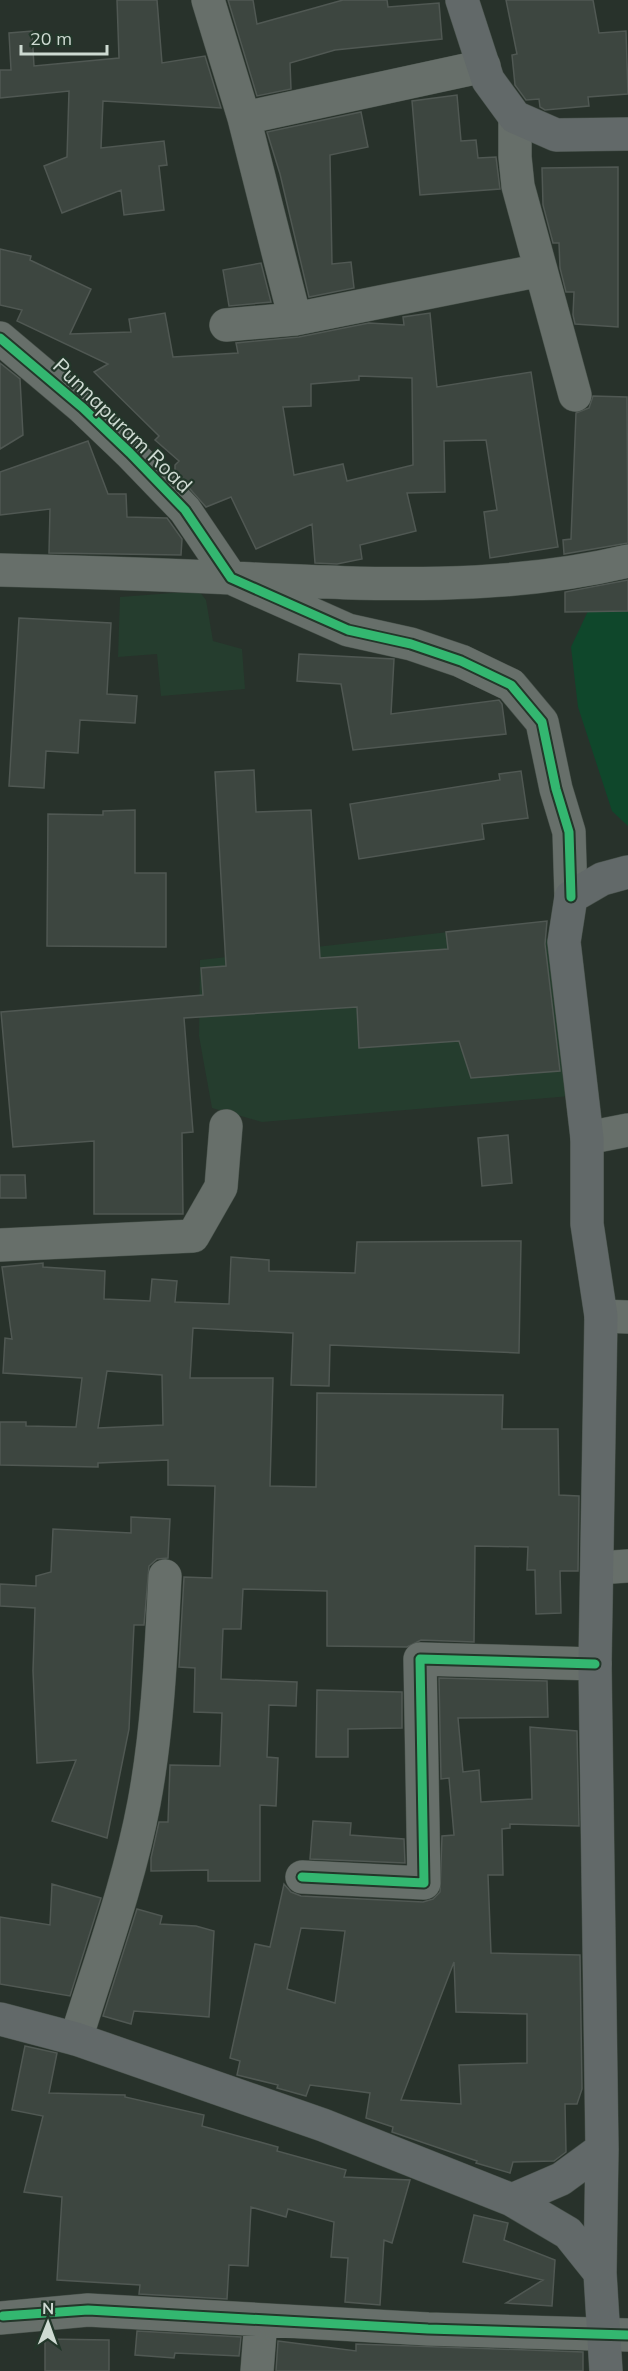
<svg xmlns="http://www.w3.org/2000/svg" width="628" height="2371" font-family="Mulish,sans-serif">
  <rect width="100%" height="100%" fill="#28322b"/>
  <!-- built -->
  <path fill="#253d2e" d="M199,591l7,9 7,41 29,8 3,40 -84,7 -4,-42 -39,3 2,-60z
    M475,929l11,18 72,-10 13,159 -309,26 -50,-14 -13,-72 1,-76z"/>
  <!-- green -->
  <path fill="#0f472b" d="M628,582v244l-16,-15 -34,-104 -7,-60 17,-36z"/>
  <!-- building -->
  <path fill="#3d4640" stroke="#505853" stroke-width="1.5" fill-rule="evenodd" d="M117,0h40l5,63 43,-7 16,52 -118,-7 -2,47 63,-7 3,24 -8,1 5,44 -40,5 -3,-25 -59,23 -18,-47 23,-9 2,-66 -69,7v-28h11l-2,-37 23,-2 2,35 85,-8z
    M228,0h25l4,24 86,-24h44l1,7 51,-4 3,36 -107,11 -45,13 1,26 -34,7z
    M506,0h87l6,33 27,-2 2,63 -40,3 1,9 -44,4 -5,-3 -1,-8 -13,1 -11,-15 -3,-30 5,-1z
    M457,95l4,46 15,-1 2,18 18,-1 4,32 -80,6 -8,-94z
    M361,112l7,35 -38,8 2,109 19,-2 3,26 -45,9 -29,-123 -13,-42z
    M618,167v160l-43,-3 -2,-9 1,-23h-8l-6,-24 -1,-25h-6l-10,-38 -1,-37z
    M0,249l31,7 -1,4 61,29 -21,45 61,-2 -2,-13 36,-6 8,44 65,-4 -2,-10 63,-6 70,-14 35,2 -1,-8 27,-4 7,74 94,-15 27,175 -68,11 -6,-46 13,-2 -11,-70 -42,1 1,51 -38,1 9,38 -56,14 2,14 -25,5 -22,-1 -3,-39 -56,25 -25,-52 -25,10 -31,-35v-7l4,-4 -24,-21 4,-4 -65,-64 14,-8 -91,-43 5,-11 -22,-5zM359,376l53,2 1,87 -66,16 -4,-17 -49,11 -11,-68 28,-1v-22l48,-4z
    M261,263l10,39 -42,4 -6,-36z
    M0,363l20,16 3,56 -23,14z
    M593,396l34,1 1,146 -64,11 -1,-14 8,-1 5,-126 13,-5z
    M88,441l20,53h18l1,23 40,1 15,21 -1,16 -132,-2 1,-44 -50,6v-43z
    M628,580v31l-63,1v-20z
    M19,618l92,5 -4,71 30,2 -2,27 -55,-3 -2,33 -32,-2 -2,37 -35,-2z
    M299,654l95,5 -3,55 108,-14 3,4 4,30 -153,16 -12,-66 -44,-3z
    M254,770l2,42 55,-2 9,148 128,-9 -2,-17 101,-11 -2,23 15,127 -89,7 -12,-37 -100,7 -2,-41 -173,11 9,114 -11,1 1,81h-89v-73l-81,6 -12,-135 202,-17 -2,-27 25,-2 -11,-194z
    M521,771l7,47 -46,6 2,15 -125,20 -9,-55 150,-24 -1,-6z
    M135,810v63h31v74l-119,-1 1,-132 55,1v-4z
    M508,1135l4,48 -30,3 -4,-48z
    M0,1175h25l1,23h-26z
    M521,1241l-2,112 -189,-8 -1,41 -38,-1 2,-52 -100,-5 -3,50h83l-3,108 46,1 1,-94 186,2 -1,34h56l1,66 20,1 -1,75h-18l1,42 -25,1 -1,-44h-8l1,-23 -53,-1 -1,96 -53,-2 -14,7 -80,-1v-55l-84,-2 -2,40h-18l-2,50 76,3 -1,24 -27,-1 -2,52 11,1 -2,48 -16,-1v76h-52v-11l-57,1v-13l8,-36h9l2,-57 50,1 2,-53 -28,-1 1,-44 -16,-1 5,-90 28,1 3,-92 -47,-1v-25l-70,3v4l-98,-2v-43h26v4l50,1 6,-49 -79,-5 2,-35 7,1 -10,-72 41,-4v4l62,4 -1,28 46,2 2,-22 25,2 -2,21 54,2 2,-47 38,3v11l86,2 2,-31zM107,1371l55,4 1,50 -65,3z
    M131,1517l39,2 -2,39 -11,1 -8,7 -5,59h-10l-5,104 -22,109 -55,-17 24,-61 -39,3 -4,-92 2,-63 -35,-2v-22l36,2v-10l15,-4 2,-43 78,4z
    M439,1678l108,3 1,36 -90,1 5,54 16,-2 2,32 51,-3 -2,-72 47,4 2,95 -69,-2v4l-8,1 1,46h-15l3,78 89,2 2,134 -5,15h-12l1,48 -12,9 -41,1 -3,11 -34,-10 1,-2 -85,-29 1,-5 -27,-9 4,-25 -60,-8 -4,11 -29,-8 1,-3 -41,-10 3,-14 -10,-3 25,-114 15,3 14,-63 7,8 10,4 122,6 10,-3 7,-7 2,-56 12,-1 -5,-57 -8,1zM301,1928l44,3 -10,72 -48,-14zM454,1962l2,50 71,2v49l-68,2 2,39 -60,-4z
    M317,1690l85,2v36l-54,1v28h-32z
    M313,1821l38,2 -1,12 54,4 1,24 -95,-4z
    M52,1884l49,14 -31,98 -70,-12v-67l50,8z
    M137,1909l25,7 -2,8 36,2 18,5 -5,86 -75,-6 -3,13 -28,-8z
    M25,2046l32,7 -8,40 76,2v2l79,18 -2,11 76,21 -1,4 69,19 -2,7 66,3 -18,63 -8,-3 -4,65 -35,-3 3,-44 -17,-1 3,-35 -46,-13 -2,8 -35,-10 -3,59 -19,-1 -2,34 -88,-5 1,-9 -83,-5 5,-83 -38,-5 19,-76 -31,-6z
    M474,2215l34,8 -4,17 51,20 -3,46 -46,-3 37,-23 -80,-18z
    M137,2331l104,6 -2,19 -64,-3 -1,5 -39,-3z
    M45,2339l64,1v31h-64z
    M278,2341l78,10v-7l227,8v19h-307z"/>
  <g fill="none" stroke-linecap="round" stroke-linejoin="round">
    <!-- minor casing -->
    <g stroke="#465049" stroke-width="34">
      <path id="minor" d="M208,0l36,118 51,201
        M515,117v40l3,29 57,209
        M244,118l240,-52
        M226,325l69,-6 246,-49
        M0,338l83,70 47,45 55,57 46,68 117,52 63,14 50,17 50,24 31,37 14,67 13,43 2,65
        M0,570c77,2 154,4 231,8 132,6 268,14 397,-17
        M587,1138l41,-8
        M0,1245l193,-9 28,-49 5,-61
        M601,1316l27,1
        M598,1568l30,-2
        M302,1877l122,6 -4,-224 175,5
        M76,2039c24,-78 53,-156 68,-236 14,-75 17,-151 21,-227
        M0,2318l88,-8 340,19 200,6
        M257,2371l4,-51"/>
    </g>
    <!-- major casing -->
    <g stroke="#465049" stroke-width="34">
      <path id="major" d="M462,0l26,80 27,37 41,18 72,-1
        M0,2019l76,20 247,86 189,75 49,-21 41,-30
        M512,2200l56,33 32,40
        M606,2371l-6,-98 2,-124 -7,-485 6,-348 -14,-92v-86l-23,-196 7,-45 31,-18 26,-7"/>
    </g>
    <!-- minor -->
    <use href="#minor" stroke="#676f6a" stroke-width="33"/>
    <!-- major -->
    <use href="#major" stroke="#626969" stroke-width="33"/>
    <!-- cycleway casing -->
    <g stroke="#23372a" stroke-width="13">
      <path id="cycleway" d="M0,338l83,70 47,45 55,57 46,68 117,52 63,14 50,17 50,24 31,37 14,67 13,43 2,65
        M302,1877l122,6 -4,-224 175,5
        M3,2316l85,-6 340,19 200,6"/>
    </g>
    <!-- cycleway -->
    <use href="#cycleway" stroke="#33b770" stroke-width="9"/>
  </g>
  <g text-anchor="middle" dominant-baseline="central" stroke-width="4.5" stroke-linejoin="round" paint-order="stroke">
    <!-- street labels -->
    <g font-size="21" fill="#cedad2" stroke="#23372a">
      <text transform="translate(123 425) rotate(44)">Punnapuram Road</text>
    </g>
  </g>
  <!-- north arrow -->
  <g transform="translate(48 2323) rotate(1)" stroke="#23372a" stroke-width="4.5" paint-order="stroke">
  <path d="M0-4.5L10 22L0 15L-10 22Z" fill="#cedad2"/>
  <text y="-9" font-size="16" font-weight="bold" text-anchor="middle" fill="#cedad2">N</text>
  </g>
  <!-- scale -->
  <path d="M21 45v9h86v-9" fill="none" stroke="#cedad2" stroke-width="3"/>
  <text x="30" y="45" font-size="18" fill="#cedad2" stroke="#23372a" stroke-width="4.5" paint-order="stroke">20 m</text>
</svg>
